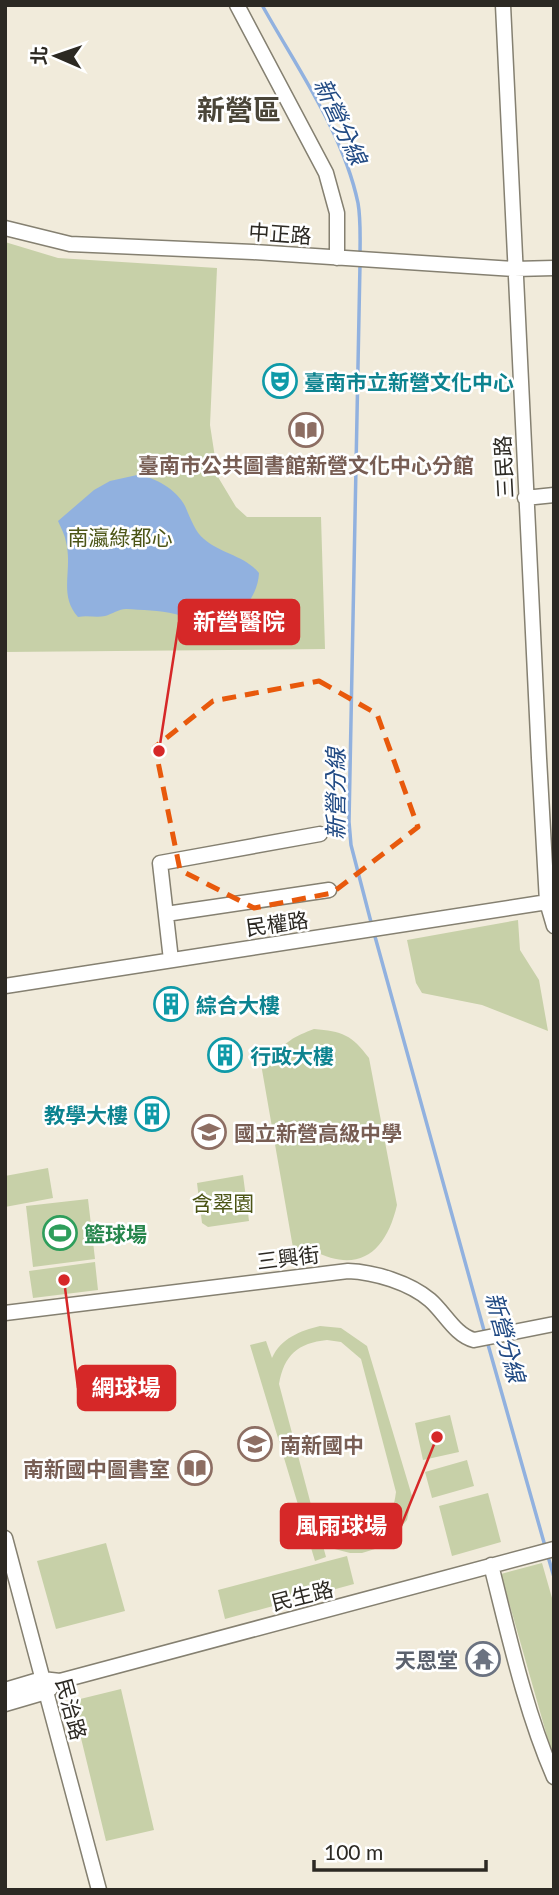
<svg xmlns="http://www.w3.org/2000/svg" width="559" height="1895" font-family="Lato,'Noto Sans TC',sans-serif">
  <rect width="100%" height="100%" fill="#f1ebdb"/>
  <!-- green -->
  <path fill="#c7d0a8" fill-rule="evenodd" d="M5,242l53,16 159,10 -7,157 8,52 18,30 11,10h74l4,132 -320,3z
    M518,920l2,30 19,30 9,51 -66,-26 -60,-12 -6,-10 -9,-43z
    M314,1029c28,2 38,6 55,29l28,147c-11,47 -38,70 -85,45l1,13 -17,2 -35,-201 13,-2c7,-20 22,-26 40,-33z
    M48,1168l5,30 -48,9v-31z
    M243,1175l6,46 -41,6 -6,-4 -5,-40z
    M88,1199l7,60 -62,8 -7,-61z
    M95,1262l3,28 -65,8 -4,-27z
    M320,1326l21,2 26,18 45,150 -5,24 -19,22 -13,7 -13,4h-12l-27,-7 3,11 -11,4 -65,-216 16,-4 6,17c9,-20 28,-27 48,-32zM327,1340l14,2 20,17 35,133c-3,24 -11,37 -33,49 -23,-1 -35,-8 -49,-25l-35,-132c5,-29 19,-41 48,-44z
    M450,1415l9,37 -36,8 -8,-37z
    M467,1460l7,26 -42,12 -7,-26z
    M488,1493l13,49 -49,14 -13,-50z
    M106,1543l19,68 -69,18 -19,-68z
    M347,1556l7,28 -129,35 -7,-29z
    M542,1563l12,42v156l-53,-187z
    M121,1689l33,141 -48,11 -34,-140z"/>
  <!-- water -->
  <path fill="#91b1df" d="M137,475c18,2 39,14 48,31 5,11 10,26 19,33 17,15 40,16 55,34 -1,26 -25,54 -53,51 -11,-2 -21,-8 -31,-10 -15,-4 -34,-4 -49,-5 -7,0 -14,5 -21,7 -9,2 -17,-1 -27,1 -20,-22 -5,-47 -12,-75 -1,-7 -5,-14 -8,-21l36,-31 16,-9z"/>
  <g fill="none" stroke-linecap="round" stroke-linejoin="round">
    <!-- stream -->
    <path stroke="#91b1df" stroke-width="3.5" d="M262,5c35,63 81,127 96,198 3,17 2,36 2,54
      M360,264l-11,558 2,23 21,81
      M374,933l111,401
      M487,1341l58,205
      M547,1553l7,24"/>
    <!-- minor casing -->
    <g stroke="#858071" stroke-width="17">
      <path id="minor" d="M237,5l89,168 11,40v45
        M503,5l36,753 8,144 7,24
        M5,228l65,16 183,8 261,17 40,-1
        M525,498l29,-3
        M166,914l163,-24
        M171,960l-11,-97 160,-29
        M5,986l549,-85
        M5,1313l343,-42c27,1 62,12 82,29 15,13 25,35 44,40l80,-16
        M5,1538l94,352
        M491,1565c18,71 34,145 63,212
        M5,1690l37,-11 18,2 494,-132
        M5,1704l41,-12 5,-4"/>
    </g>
    <!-- minor -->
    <use href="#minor" stroke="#fff" stroke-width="14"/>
  </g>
  <!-- marked area -->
  <path fill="none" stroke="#e8590c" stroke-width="5" stroke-dasharray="14 9" stroke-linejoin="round" d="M319,681l58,33 41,113 -86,66 -78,15 -74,-38 -25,-123 58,-46z"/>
  <!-- icons -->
  <defs>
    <g id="theatre-ring" transform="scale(1.75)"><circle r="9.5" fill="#fff" stroke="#0f9aa8" stroke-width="1.5"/><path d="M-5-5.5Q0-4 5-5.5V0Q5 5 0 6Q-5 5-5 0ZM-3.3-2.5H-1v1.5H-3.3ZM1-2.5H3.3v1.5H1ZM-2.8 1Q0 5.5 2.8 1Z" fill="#0f9aa8"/></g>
    <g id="library-ring" transform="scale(1.75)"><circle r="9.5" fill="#fff" stroke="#8d6e63" stroke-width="1.5"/><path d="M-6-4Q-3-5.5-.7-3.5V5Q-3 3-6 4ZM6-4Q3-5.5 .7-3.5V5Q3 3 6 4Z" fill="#8d6e63"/></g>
    <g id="building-ring" transform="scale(1.75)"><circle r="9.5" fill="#fff" stroke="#0f9aa8" stroke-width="1.5"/><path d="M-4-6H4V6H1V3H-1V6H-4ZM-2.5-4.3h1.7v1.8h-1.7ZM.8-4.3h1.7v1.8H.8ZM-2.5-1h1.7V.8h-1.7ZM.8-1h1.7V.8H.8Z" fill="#0f9aa8"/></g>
    <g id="school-ring" transform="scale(1.75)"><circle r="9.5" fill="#fff" stroke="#8d6e63" stroke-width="1.5"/><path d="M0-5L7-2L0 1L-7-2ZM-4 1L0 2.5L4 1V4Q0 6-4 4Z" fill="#8d6e63"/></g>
    <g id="stadium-ring" transform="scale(1.75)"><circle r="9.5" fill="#fff" stroke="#2e9e5b" stroke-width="1.5"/><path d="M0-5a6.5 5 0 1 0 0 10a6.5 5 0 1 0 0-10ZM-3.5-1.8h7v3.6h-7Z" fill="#2e9e5b"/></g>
    <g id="temple-ring" transform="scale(1.75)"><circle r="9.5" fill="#fff" stroke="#6b7280" stroke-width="1.5"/><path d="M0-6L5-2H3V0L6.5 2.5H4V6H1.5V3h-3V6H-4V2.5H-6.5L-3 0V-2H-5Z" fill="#6b7280"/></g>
  </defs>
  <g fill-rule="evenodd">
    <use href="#theatre-ring" x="280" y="381"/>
    <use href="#library-ring" x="306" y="430"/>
    <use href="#building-ring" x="171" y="1004"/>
    <use href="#building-ring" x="225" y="1055"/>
    <use href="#building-ring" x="152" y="1114"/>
    <use href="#school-ring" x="209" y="1132"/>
    <use href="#stadium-ring" x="60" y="1233"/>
    <use href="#school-ring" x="255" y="1444"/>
    <use href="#library-ring" x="195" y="1468"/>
    <use href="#temple-ring" x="483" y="1659"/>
  </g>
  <g text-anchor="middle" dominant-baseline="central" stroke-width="5" stroke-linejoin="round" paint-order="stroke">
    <!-- street labels -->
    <g font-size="21" fill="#2c2923" stroke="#fff">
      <text transform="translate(280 233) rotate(4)">中正路</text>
      <text transform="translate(503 467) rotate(-93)">三民路</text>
      <text transform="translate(277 923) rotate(-8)">民權路</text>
      <text transform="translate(288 1257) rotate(-7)">三興街</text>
      <text transform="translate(302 1595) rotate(-14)">民生路</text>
      <text transform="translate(72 1709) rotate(75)">民治路</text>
    </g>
    <!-- culture labels -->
    <g font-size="21" font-weight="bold" fill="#0d838f" stroke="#fff" text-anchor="start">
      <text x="304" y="381">臺南市立新營文化中心</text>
      <text x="196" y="1004">綜合大樓</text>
      <text x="250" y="1055">行政大樓</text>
      <text x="128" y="1114" text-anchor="end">教學大樓</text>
    </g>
    <!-- education labels -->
    <g font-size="21" font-weight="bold" fill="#785e54" stroke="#fff" text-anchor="start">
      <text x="306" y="464" text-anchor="middle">臺南市公共圖書館新營文化中心分館</text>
      <text x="234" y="1132">國立新營高級中學</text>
      <text x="280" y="1444">南新國中</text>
      <text x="170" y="1468" text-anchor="end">南新國中圖書室</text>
    </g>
    <!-- park labels -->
    <g font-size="21" fill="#4c5516" stroke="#fff">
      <text x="120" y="536">南瀛綠都心</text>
      <text x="223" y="1202">含翠園</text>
    </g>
    <!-- leisure labels -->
    <g font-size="21" font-weight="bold" fill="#27864d" stroke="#fff" text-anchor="start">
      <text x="84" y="1233">籃球場</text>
    </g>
    <!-- worship labels -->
    <g font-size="21" font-weight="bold" fill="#5b616d" stroke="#fff" text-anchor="end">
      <text x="458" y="1659">天恩堂</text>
    </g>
    <!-- water labels -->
    <g font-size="23" font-style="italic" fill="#214a83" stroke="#fff">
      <text transform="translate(341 121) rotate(65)">新營分線</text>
      <text transform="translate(335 794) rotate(-90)">新營分線</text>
      <text transform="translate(506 1337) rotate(75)">新營分線</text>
    </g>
    <!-- district labels -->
    <g font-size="28" font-weight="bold" fill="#4a4538" stroke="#fff">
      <text x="239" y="109">新營區</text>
    </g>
  </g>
  <!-- callouts -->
  <path fill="none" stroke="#d62828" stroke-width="2.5" d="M159 751L179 622M64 1280L78 1388M437 1437L401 1526"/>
  <g fill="#d62828" stroke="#fff" stroke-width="2.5">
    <circle cx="159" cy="751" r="7"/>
    <circle cx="64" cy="1280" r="7"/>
    <circle cx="437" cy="1437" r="7"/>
  </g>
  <g fill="#d62828" stroke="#d62828" stroke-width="2.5">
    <rect x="179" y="600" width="120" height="44" rx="7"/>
    <rect x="78" y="1366" width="97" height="44" rx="7"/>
    <rect x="281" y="1504" width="120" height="44" rx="7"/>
  </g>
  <g font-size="23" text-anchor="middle" font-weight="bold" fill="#fff">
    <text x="239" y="630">新營醫院</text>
    <text x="126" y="1396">網球場</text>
    <text x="341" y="1534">風雨球場</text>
  </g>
  <!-- border -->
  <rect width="559" height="1895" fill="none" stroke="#2c2923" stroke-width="14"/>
  <!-- north arrow -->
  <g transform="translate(56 56) rotate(272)" stroke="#ffffff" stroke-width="5" paint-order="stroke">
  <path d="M0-5L12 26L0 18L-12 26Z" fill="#2c2923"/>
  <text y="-10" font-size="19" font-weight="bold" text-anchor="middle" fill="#2c2923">北</text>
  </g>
  <!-- scale -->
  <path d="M314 1860v10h172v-10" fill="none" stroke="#2c2923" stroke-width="3.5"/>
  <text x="324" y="1860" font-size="21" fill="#2c2923" stroke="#ffffff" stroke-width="5" paint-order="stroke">100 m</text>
</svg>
